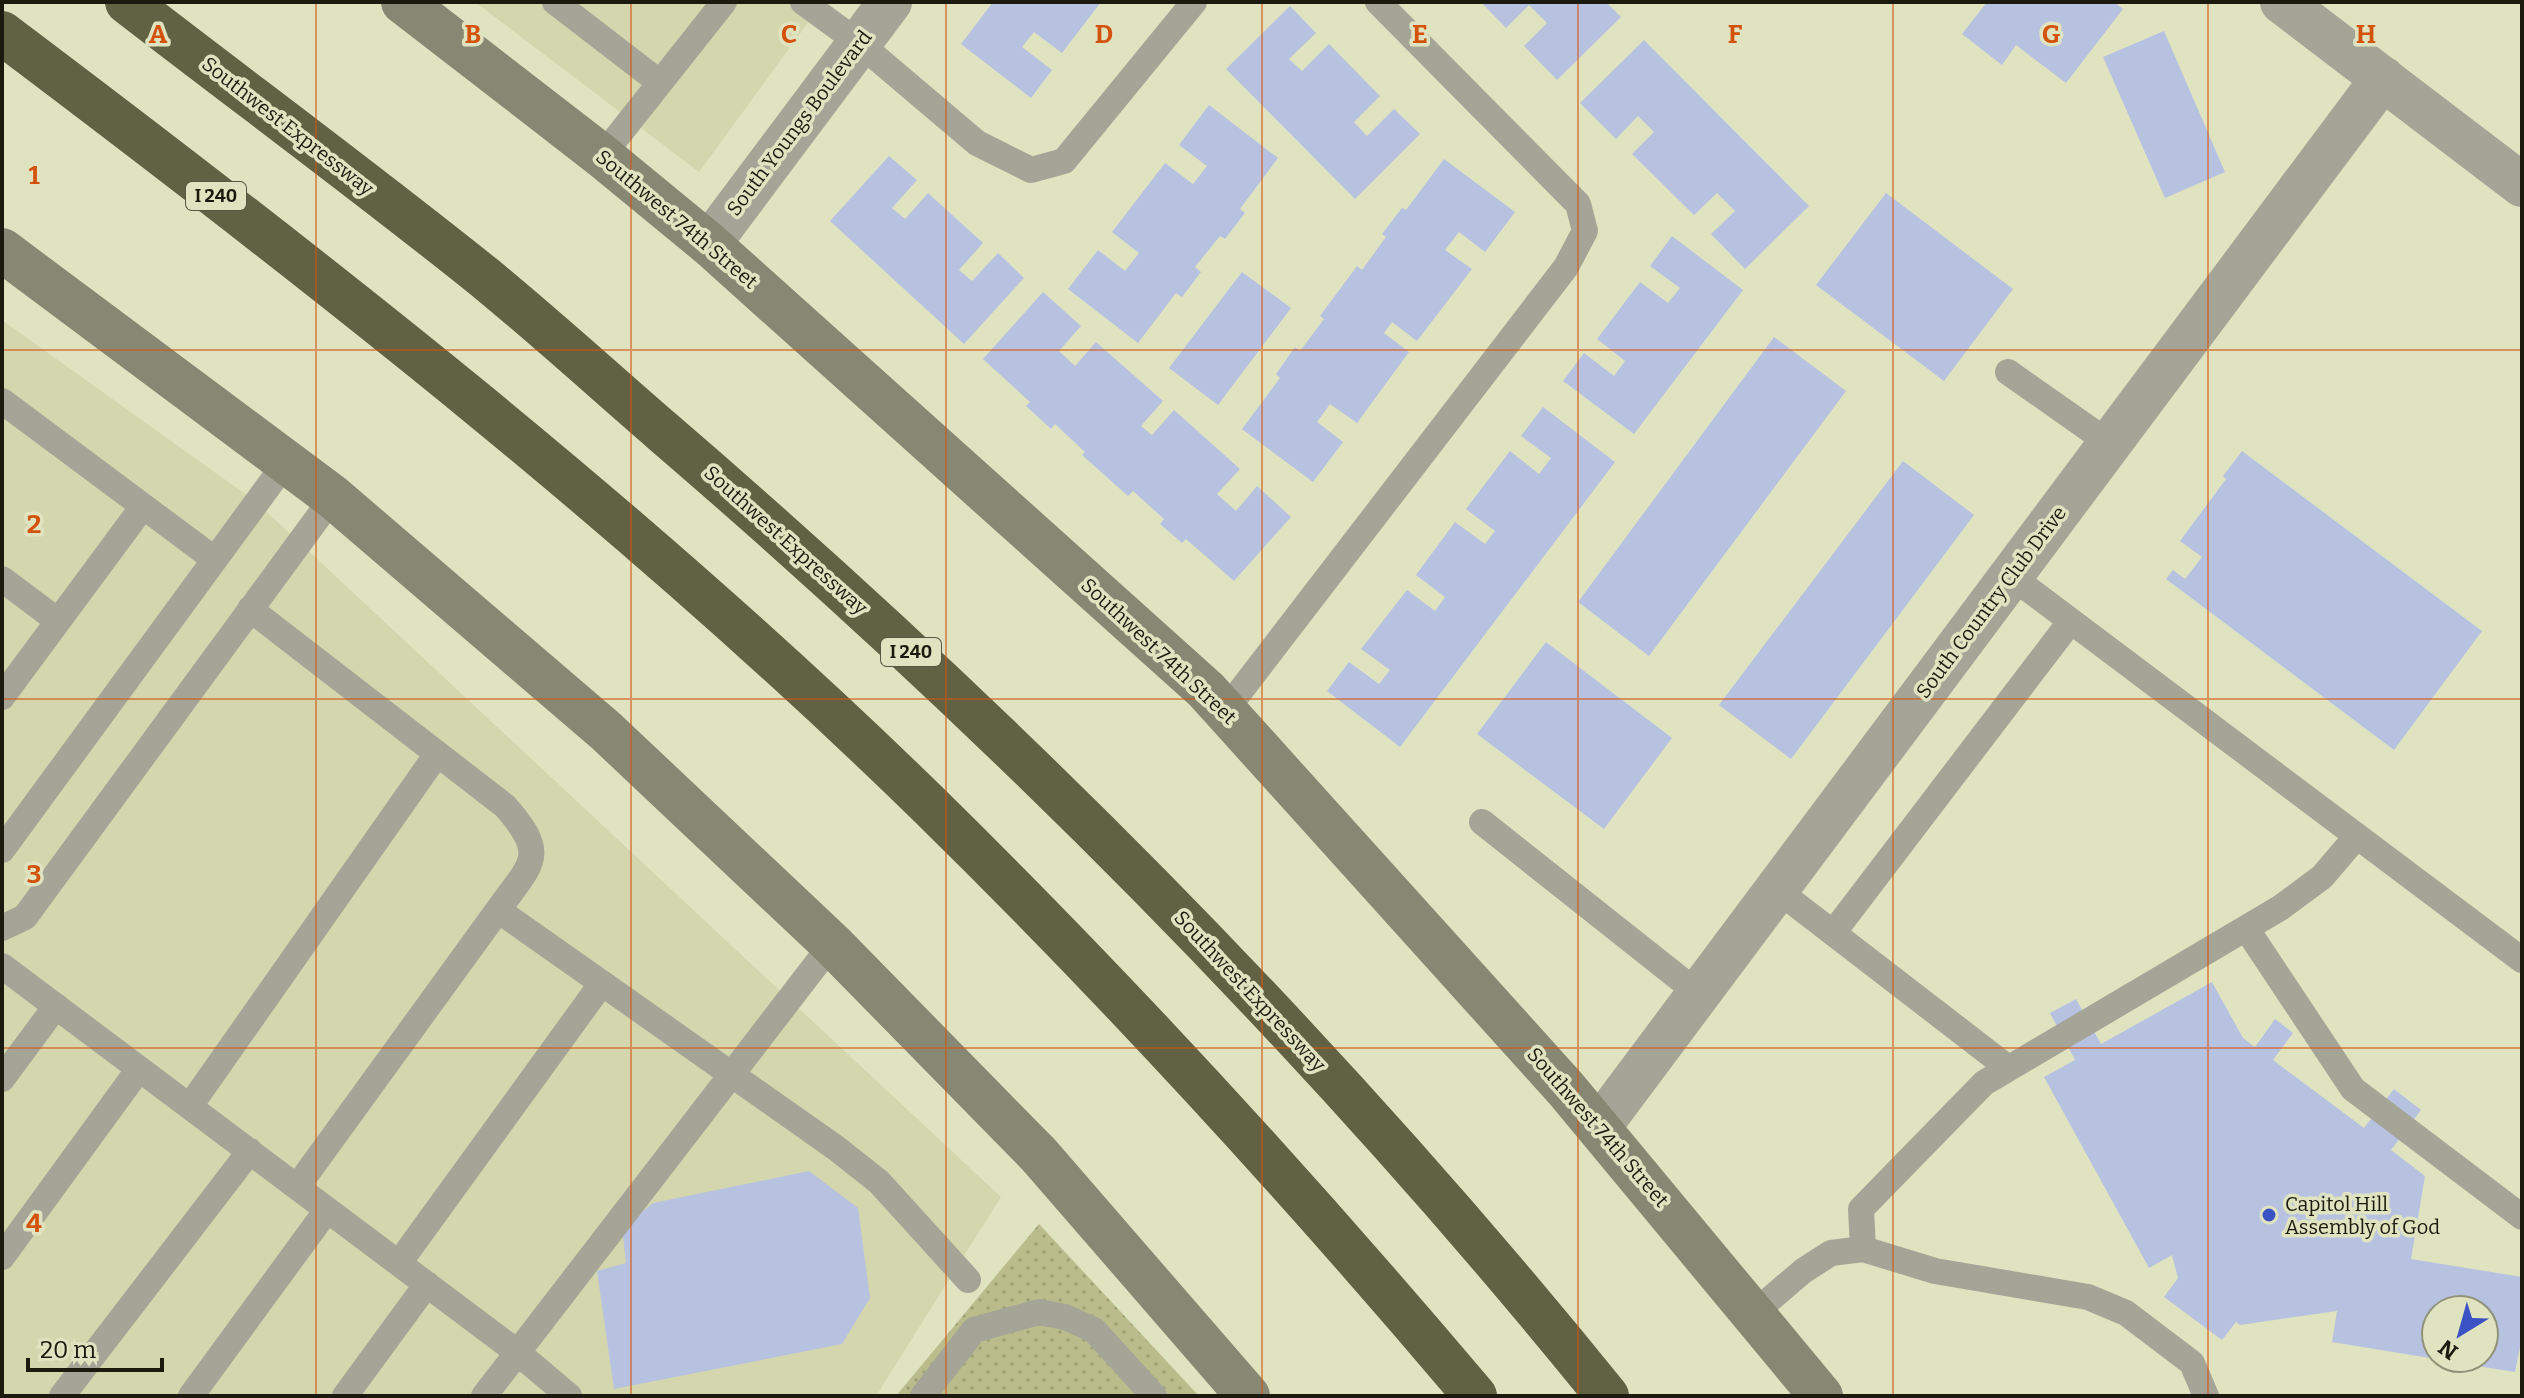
<svg xmlns="http://www.w3.org/2000/svg" width="2524" height="1398" font-family="Bitter,serif">
  <defs>
    <pattern id="grass-dots" width="8" height="8" patternUnits="userSpaceOnUse" patternTransform="scale(2)"><rect width="8" height="8" fill="#babd8b"/><path d="M2 2h.1M6 6h.1" fill="none" stroke="#9fa277" stroke-width="1.8" stroke-linecap="round"/></pattern>
  </defs>
  <rect width="100%" height="100%" fill="#e0e3c0"/>
  <!-- built -->
  <path fill="#d4d6ad" d="M475,2h348l-124,170z
    M2,320l253,181 746,696 -125,199h-874z"/>
  <!-- grass -->
  <path fill="url(#grass-dots)" d="M1039,1224l160,172h-303z"/>
  <!-- building -->
  <path fill="#b7c2e1" d="M993,2h108l-39,51 -28,-21 -12,15 30,23 -21,28 -70,-54z
    M1481,2h125l15,15 -64,63 -33,-34 23,-23 -18,-18 -23,23z
    M1987,2h127l9,7 -57,74 -50,-38 -14,20 -40,-31z
    M1290,6l26,27 -27,26 13,12 27,-27 51,52 -26,26 13,14 27,-27 26,25 -65,65 -129,-130z
    M2164,31l61,141 -60,26 -62,-141z
    M1644,40l165,166 -64,63 -34,-35 24,-23 -18,-18 -23,22 -62,-61 22,-22 -16,-16 -22,23 -36,-36z
    M1209,105l69,53 -38,51 5,4 -20,26 -5,-3 -25,31 6,5 -19,25 -6,-4 -38,50 -70,-54 30,-39 27,21 14,-18 -27,-21 53,-69 28,21 14,-18 -28,-21z
    M889,156l28,24 -25,28 13,11 23,-26 55,50 -24,27 13,11 26,-28 26,25 -60,66 -134,-123z
    M1444,159l71,53 -30,40 -26,-20 -14,18 27,19 -55,72 -25,-19 -8,11 25,19 -52,71 -27,-19 -13,18 26,20 -30,40 -71,-53 38,-51 -4,-4 19,-27 5,4 24,-32 -4,-3 37,-50 5,4 24,-33 -4,-3 20,-26 4,2z
    M1886,193l127,96 -69,92 -128,-96z
    M1672,236l71,54 -109,144 -71,-53 21,-28 30,23 11,-15 -28,-22 43,-57 28,21 12,-15 -30,-22z
    M1242,272l49,36 -73,97 -49,-37z
    M1043,292l38,34 -22,25 16,15 21,-24 67,59 -22,25 11,9 22,-25 66,59 -23,25 19,17 21,-25 34,31 -57,64 -48,-42 -4,4 -22,-19 4,-5 -31,-28 -5,5 -46,-41 3,-3 -30,-28 -4,5 -25,-23 4,-4 -47,-43z
    M1774,337l72,54 -197,265 -71,-54z
    M1543,407l72,55 -215,285 -73,-56 22,-29 30,22 11,-14 -29,-21 46,-59 28,21 10,-14 -29,-22 39,-53 30,22 10,-13 -29,-22 44,-58 29,23 12,-16 -30,-22z
    M2242,451l240,180 -88,119 -228,-171 7,-9 12,9 17,-22 -22,-16 46,-62 -3,-3z
    M1903,461l71,54 -183,244 -72,-54z
    M1546,642l126,96 -68,91 -127,-95z
    M2212,982l31,56 12,9 20,-28 18,14 -20,27 91,68 30,-39 27,21 -30,40 34,26 -14,83 111,18v60l-7,35 -76,-12 45,-2v-48h-48v49l-104,-17 5,-31 -97,14 -4,-3 -14,18 -58,-43 14,-19 -6,-23 -23,13 -105,-191 31,-17 -25,-47 26,-14 25,45z
    M809,1171l49,37 12,90 -28,46 -228,45 -17,-118 29,-8 -4,-35 31,-25z"/>
  <g fill="none" stroke-linecap="round" stroke-linejoin="round">
    <!-- lane -->
    <path stroke="#a4a596" stroke-width="26" d="M555,2l104,80
      M803,2l56,41 118,100 54,27 33,-9 130,-159
      M602,156l122,-154
      M2008,372l101,71
      M2,401l212,158
      M2011,576l511,384
      M2,579l56,42
      M250,609l255,197c44,50 27,56 -7,104l338,238 43,34 89,98
      M2,697l139,-188
      M1225,711l341,-444 19,-36 -7,-27 -200,-202
      M1482,822l217,172
      M2,850l285,-389
      M1776,889l231,178
      M2,928l23,-11 308,-420
      M2246,928l107,161 169,128
      M1833,933l237,-311
      M2,966l515,386 52,44
      M2,1079l54,-73
      M190,1106l247,-352
      M297,1187l201,-277
      M1863,1249l-2,-40 123,-126 296,-175 42,-31 35,-41
      M2,1257l137,-188
      M399,1263l203,-280
      M1754,1313l49,-42 28,-18 32,-4 72,22 153,26 38,16 66,50 14,33
      M62,1396l188,-245
      M191,1396l136,-186
      M345,1396l82,-112
      M484,1396l348,-452
      M923,1396l51,-66 65,-18 26,5 29,13 60,66"/>
    <!-- street -->
    <path stroke="#a4a596" stroke-width="44" d="M2282,2l240,183
      M709,244l181,-242
      M1599,1127l784,-1049"/>
    <!-- secondary -->
    <path stroke="#878873" stroke-width="44" d="M403,2l199,154 107,88 497,446 360,399 255,307
      M2,250l331,247 273,234 226,213 207,211 209,241"/>
    <!-- highway -->
    <path stroke="#616244" stroke-width="44" d="M127,2c119,92 240,181 357,275 61,50 119,103 178,154 342,294 661,614 945,965
      M2,33c320,241 637,489 924,769 194,190 374,387 549,594"/>
  </g>
  <!-- grid -->
  <path fill="none" stroke="#d3530c" stroke-width="2" stroke-opacity="0.55" d="M316,2v1394M631,2v1394M946,2v1394M1262,2v1394M1578,2v1394M1893,2v1394M2208,2v1394M2,350h2520M2,699h2520M2,1048h2520"/>
  <!-- markers -->
  <circle fill="#3b52c4" stroke="#e0e3c0" stroke-width="3" cx="2269" cy="1215" r="8"/>
  <g text-anchor="middle" dominant-baseline="central" stroke-width="7" stroke-linejoin="round" paint-order="stroke">
    <!-- shield labels -->
    <g fill="#e0e3c0" stroke="#555743" stroke-width="2">
      <rect x="186" y="182" width="60" height="28" rx="6"/>
      <rect x="881" y="638" width="60" height="28" rx="6"/>
    </g>
    <g font-size="18" font-weight="bold" fill="#1a1b0e">
      <text x="216" y="196">I 240</text>
      <text x="911" y="652">I 240</text>
    </g>
    <!-- street labels -->
    <g font-size="20" fill="#1a1b0e" stroke="#e0e3c0">
      <text transform="translate(799 123) rotate(-53)">South Youngs Boulevard</text>
      <text transform="translate(288 126) rotate(38)">Southwest Expressway</text>
      <text transform="translate(677 219) rotate(40)">Southwest 74th Street</text>
      <text transform="translate(786 540) rotate(42)">Southwest Expressway</text>
      <text transform="translate(1991 602) rotate(-53)">South Country Club Drive</text>
      <text transform="translate(1159 651) rotate(43)">Southwest 74th Street</text>
      <text transform="translate(1250 991) rotate(47)">Southwest Expressway</text>
      <text transform="translate(1598 1127) rotate(49)">Southwest 74th Street</text>
    </g>
    <!-- poi labels -->
    <g font-size="20" fill="#1a1b0e" stroke="#e0e3c0" text-anchor="start">
      <text x="2285" y="1204">Capitol Hill<tspan x="2285" dy="23">Assembly of God</tspan></text>
    </g>
  </g>
  <g font-size="26" text-anchor="middle" font-weight="bold" fill="#d3530c" stroke="#e0e3c0" stroke-width="7" stroke-linejoin="round" paint-order="stroke">
    <text x="158" y="43">A</text>
    <text x="473" y="43">B</text>
    <text x="789" y="43">C</text>
    <text x="1104" y="43">D</text>
    <text x="1420" y="43">E</text>
    <text x="1735" y="43">F</text>
    <text x="2051" y="43">G</text>
    <text x="2366" y="43">H</text>
    <text x="34" y="184">1</text>
    <text x="34" y="533">2</text>
    <text x="34" y="883">3</text>
    <text x="34" y="1232">4</text>
  </g>
  <!-- border -->
  <rect width="2524" height="1398" fill="none" stroke="#1a1b0e" stroke-width="8"/>
  <!-- north arrow -->
  <g transform="translate(2460 1334) rotate(217)"><circle r="38" fill="#e0e3c0" stroke="#919379" stroke-width="2"/>
  <path d="M0-6L14 30L0 20L-14 30Z" fill="#3b52c4"/>
  <text y="-12" font-size="22" font-weight="bold" text-anchor="middle" fill="#1a1b0e">N</text>
  </g>
  <!-- scale -->
  <path d="M28 1358v12h134v-12" fill="none" stroke="#1a1b0e" stroke-width="4"/>
  <text x="40" y="1358" font-size="24" fill="#1a1b0e" stroke="#e0e3c0" stroke-width="6" paint-order="stroke">20 m</text>
</svg>
